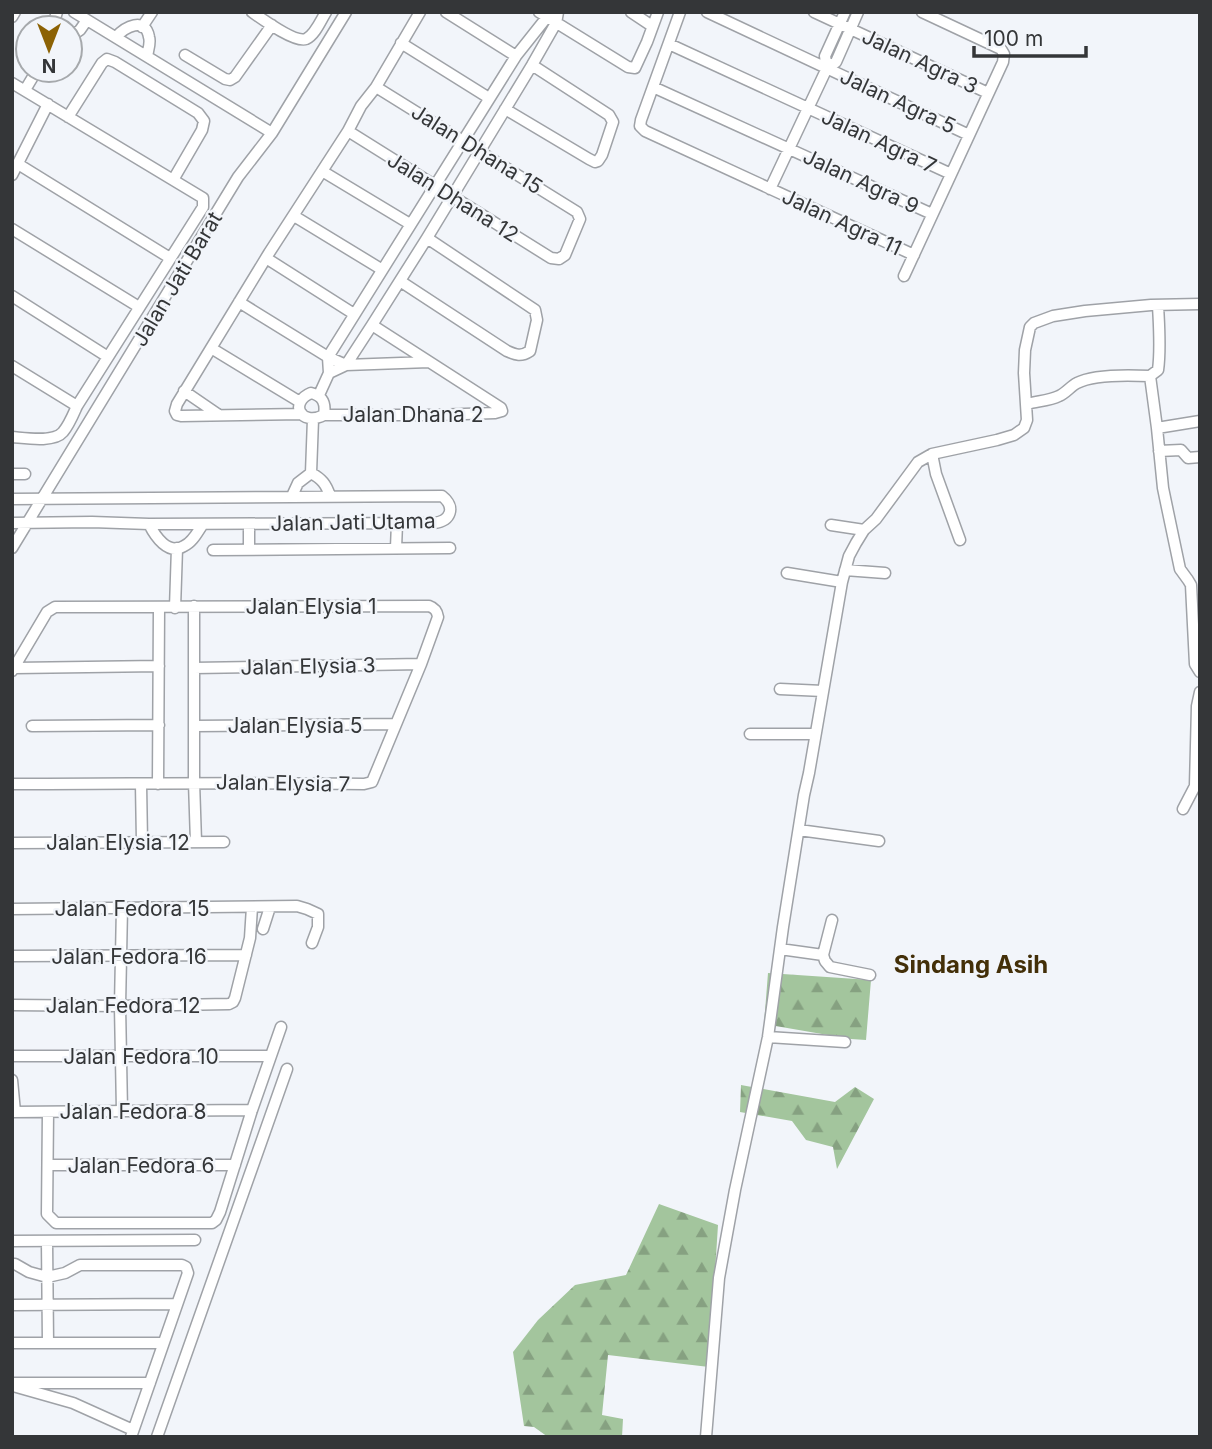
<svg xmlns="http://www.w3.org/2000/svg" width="1212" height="1449" font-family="Inter,sans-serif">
  <defs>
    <pattern id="forest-firs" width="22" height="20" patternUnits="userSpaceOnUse" patternTransform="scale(1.75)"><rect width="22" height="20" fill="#a3c59d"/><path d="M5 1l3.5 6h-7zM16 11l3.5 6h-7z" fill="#86a181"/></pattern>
  </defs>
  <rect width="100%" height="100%" fill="#f2f5fa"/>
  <!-- forest -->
  <path fill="url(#forest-firs)" d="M768,973l103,7 -5,60 -15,-1 -87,-15z
    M741,1085l94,17 20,-15 19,12 -37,70 -4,-22 -27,-7 -14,-19 -52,-9z
    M659,1204l59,21 -9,142 -101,-12 -6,60 21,4 -1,18h-74l-14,-10 -10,-1 -11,-74 25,-32 37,-35 51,-10z"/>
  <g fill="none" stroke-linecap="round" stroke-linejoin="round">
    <!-- minor casing -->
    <g stroke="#9fa2a7" stroke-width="13">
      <path id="minor" d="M74,12l198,121
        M252,12c10,7 43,31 54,27 9,-4 15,-19 20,-27
        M446,12l70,44
        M539,12l89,55 7,1 12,-26 11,-30
        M631,12l21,14
        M680,12l-39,108 -1,6 5,5 269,124
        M707,12l262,123
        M814,12l174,81
        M12,17l3,-5
        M142,27l10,-15
        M52,28l5,-16
        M70,37l10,-7 7,-10
        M116,37c9,-10 29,-21 33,0 2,6 -1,13 -2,19
        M401,43l88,55
        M669,44l282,130
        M185,55l40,24 5,1 5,-3 37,-52
        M827,68l-2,-12 20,-44
        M12,83l191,115v9l-126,199c-4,9 -8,19 -14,26 -9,11 -38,6 -51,5
        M653,87l279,127
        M25,90l12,-20
        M505,109l84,50 6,3 3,-1 4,-6 11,-33 -4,-7 -77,-50
        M68,117l34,-54 5,-4 8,3 83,51 6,8 -2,9 -29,50
        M348,131l203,127 8,1 6,-4 15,-36 -3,-7 -201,-125
        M18,164l152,94
        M322,171l88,53
        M12,175l36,-71
        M770,189l57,-121 9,-6 22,-50
        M294,216l87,53
        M12,229l127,78
        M266,258l88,56
        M904,276l99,-214 1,-8 -3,-5 -79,-37
        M400,281l107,70c9,4 14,6 23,0l7,-31 -2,-10 -108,-72
        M12,296l96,61
        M239,302l89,55 18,8 83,-3
        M1158,305c1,21 3,44 0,65l-8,6 7,52 43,-7
        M372,325l129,83 1,3
        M211,348l89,54
        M12,366l65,40
        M329,373l17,-8 26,-40 55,-87 105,-173 24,-42 2,-11
        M184,391l35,24
        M311,393c12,3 15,10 13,22 -24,12 -35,-13 -13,-22z
        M319,395l10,-22 -1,-16 188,-301 31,-39 11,-5
        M1027,404c10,-3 22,-3 32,-8 7,-3 12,-10 18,-13 17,-9 53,-8 73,-7
        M302,414l-121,2 -4,-1 -2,-4 2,-7 92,-151 79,-122 13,-25 15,-19 44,-75
        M324,415h110l61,-2 7,-2
        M1157,428l6,60 5,24 12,57 8,11 3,5 4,79 5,8
        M1159,451l22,-1 7,8 12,-1
        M932,454l4,20 24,66
        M311,473l2,-54
        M311,473c11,6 15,11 19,23
        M12,474h13
        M292,496l6,-13 13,-10
        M12,499l430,-3c14,11 9,25 -8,27l-285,1 -57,-2 -80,1
        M149,524c6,12 19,32 35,22 9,-4 14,-15 19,-22
        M831,525l33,5
        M12,548l226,-371 34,-44 74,-121
        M396,548l1,-25
        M249,549v-25
        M213,550l237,-2
        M845,570l40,3
        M787,573l55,9
        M194,606v176l2,60
        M175,608l2,-60
        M15,668l144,-2
        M194,668l227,-4
        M12,671l35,-59 8,-5 374,-1c6,2 8,5 9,11l-17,47 -49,118 -8,2c-117,-2 -234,0 -352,0
        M780,689l43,2
        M32,726l127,-1
        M195,726l201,-2
        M750,734h65
        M141,784l1,58
        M158,784l1,-176
        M1183,809l12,-23 2,-80 3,-14
        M799,830l80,11
        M12,843l212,-1
        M122,907l-2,99 2,105
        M12,909l285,-3 10,3 11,5v13l-6,16
        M263,929l7,-22
        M780,949l43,6 2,6 5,6 40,8
        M823,955l9,-35
        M12,956l234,-1
        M12,1005l108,1 109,-2 4,-2 2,-4 15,-60 2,-31
        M768,1037l77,5
        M12,1056h257
        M12,1080l3,32
        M12,1112l240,-2
        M48,1112l-1,102 9,9h156l4,-3 4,-8 32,-102 29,-83
        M48,1165h187
        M12,1241l183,-1
        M47,1241l1,102
        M12,1264h3l14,8 18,5 18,-4 15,-8h102l4,2 2,6 -57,164
        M12,1305l165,-1
        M12,1343h151
        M12,1383h138
        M13,1386l60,17 60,27
        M157,1437l130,-368
        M706,1437l13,-159 16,-88 33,-153 15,-110 21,-132 5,-22 33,-191 7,-26 7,-13 8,-13 12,-11 42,-57 14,-8 65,-14 17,-5 10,-7 3,-8 -3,-47 1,-23 5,-23 4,-4 19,-7 32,-5 66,-6 49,-1"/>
    </g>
    <!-- minor -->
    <use href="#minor" stroke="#fff" stroke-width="10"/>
  </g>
  <g text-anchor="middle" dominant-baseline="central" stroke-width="5" stroke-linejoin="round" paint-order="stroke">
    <!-- street labels -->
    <g font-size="21" fill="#343638" stroke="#f2f5fa">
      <text transform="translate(920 61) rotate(25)">Jalan Agra 3</text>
      <text transform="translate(898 101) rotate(25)">Jalan Agra 5</text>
      <text transform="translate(879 141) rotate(25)">Jalan Agra 7</text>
      <text transform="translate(477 149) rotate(32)">Jalan Dhana 15</text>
      <text transform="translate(861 181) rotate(25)">Jalan Agra 9</text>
      <text transform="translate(453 197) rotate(32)">Jalan Dhana 12</text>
      <text transform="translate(842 222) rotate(25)">Jalan Agra 11</text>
      <text transform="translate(177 279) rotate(-59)">Jalan Jati Barat</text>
      <text x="413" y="414">Jalan Dhana 2</text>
      <text transform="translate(353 522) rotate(-1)">Jalan Jati Utama</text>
      <text x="311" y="606">Jalan Elysia 1</text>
      <text transform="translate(308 666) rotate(-1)">Jalan Elysia 3</text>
      <text x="295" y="725">Jalan Elysia 5</text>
      <text transform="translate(283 783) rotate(1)">Jalan Elysia 7</text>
      <text x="118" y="842">Jalan Elysia 12</text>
      <text x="132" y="908">Jalan Fedora 15</text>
      <text x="129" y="956">Jalan Fedora 16</text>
      <text x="123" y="1005">Jalan Fedora 12</text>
      <text x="141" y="1056">Jalan Fedora 10</text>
      <text x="133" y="1111">Jalan Fedora 8</text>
      <text x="141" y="1165">Jalan Fedora 6</text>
    </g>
    <!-- quarter labels -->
    <g font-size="24" font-weight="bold" fill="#432f08" stroke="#f2f5fa">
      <text x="971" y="964">Sindang Asih</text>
    </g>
  </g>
  <!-- border -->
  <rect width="1212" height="1449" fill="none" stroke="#343638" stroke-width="28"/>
  <!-- north arrow -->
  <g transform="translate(49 49) rotate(180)"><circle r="33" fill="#f2f5fa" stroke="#a6a9ac" stroke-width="2"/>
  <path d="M0-5L12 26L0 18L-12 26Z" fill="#8c6204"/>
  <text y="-10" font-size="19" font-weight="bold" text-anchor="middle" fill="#343638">N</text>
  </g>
  <!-- scale -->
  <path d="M974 46v10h112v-10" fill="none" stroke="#343638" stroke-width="3.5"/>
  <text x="984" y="46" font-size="21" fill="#343638" stroke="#f2f5fa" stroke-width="5" paint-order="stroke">100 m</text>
</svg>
